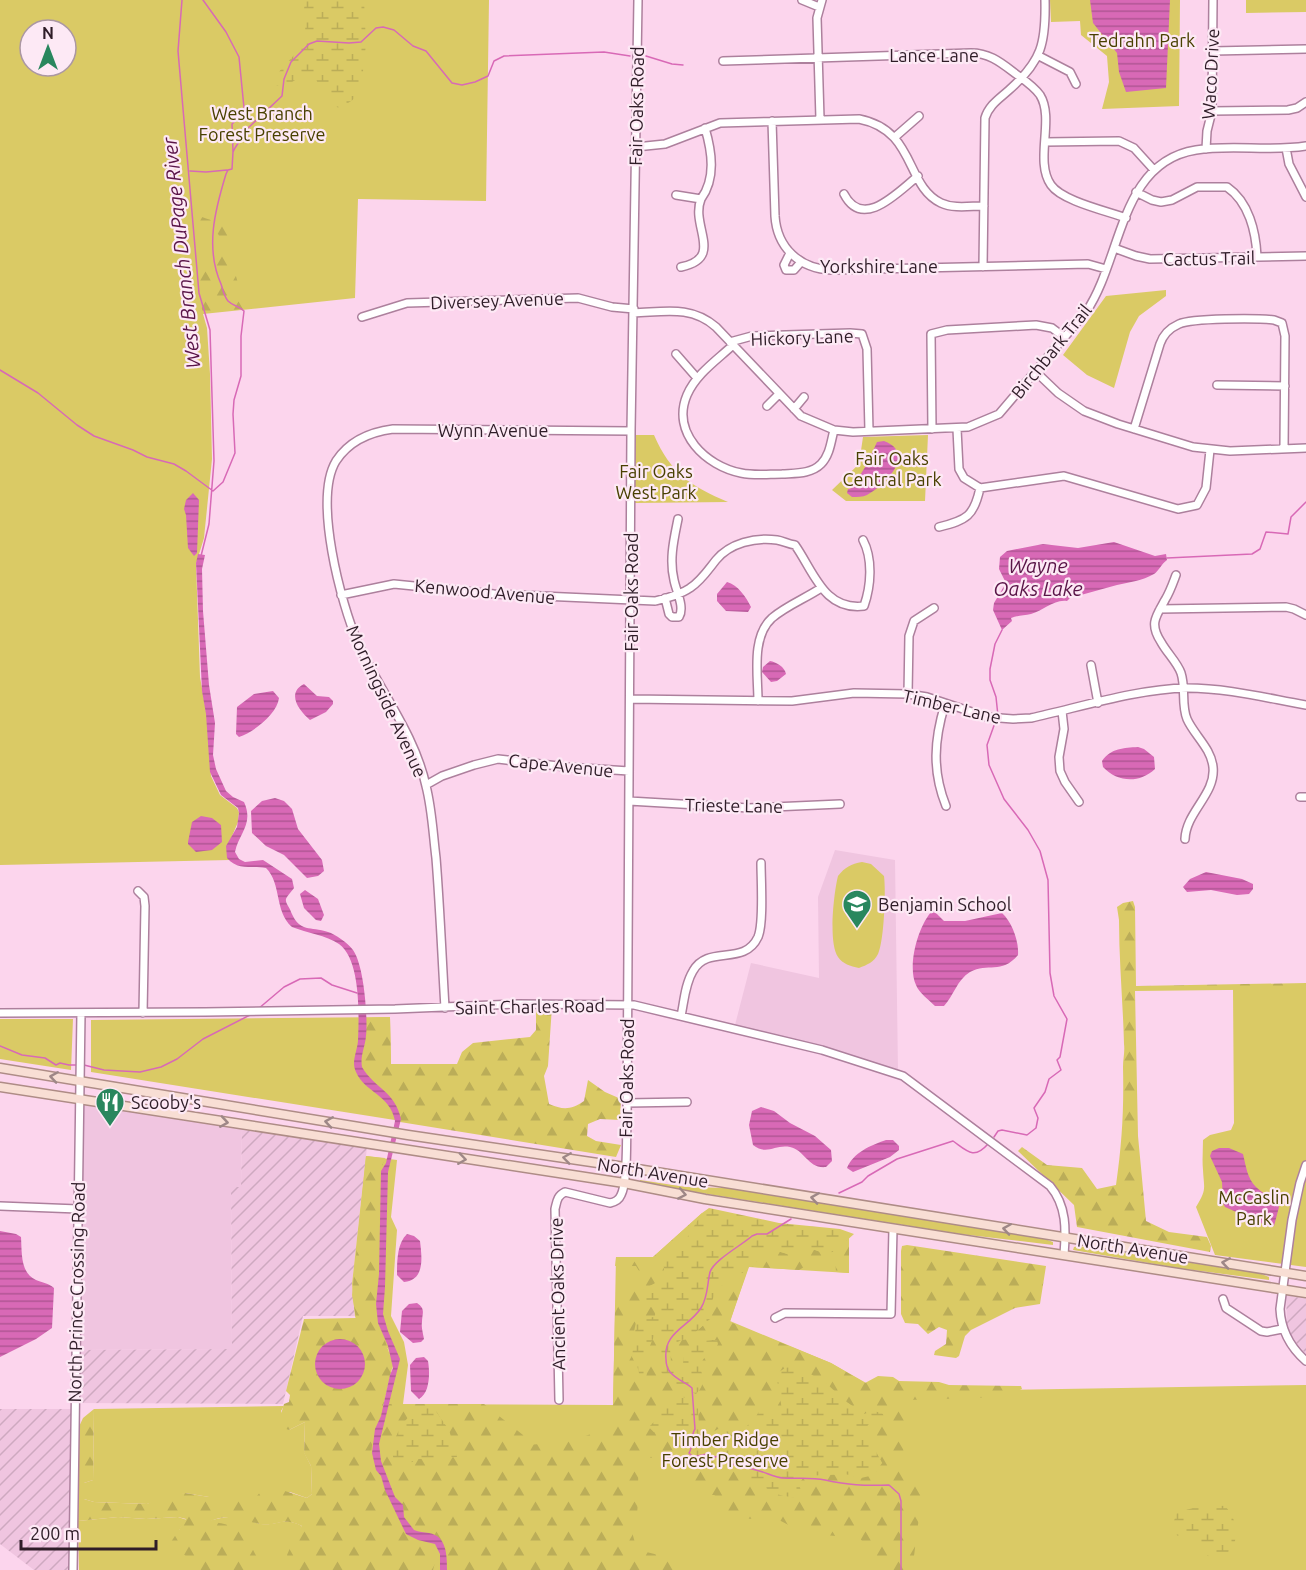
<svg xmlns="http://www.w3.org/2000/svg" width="1306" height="1570" font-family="Ubuntu,sans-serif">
  <defs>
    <pattern id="industrial-furrows" width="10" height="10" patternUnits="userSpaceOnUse" patternTransform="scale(1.5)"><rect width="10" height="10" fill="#f0c5e0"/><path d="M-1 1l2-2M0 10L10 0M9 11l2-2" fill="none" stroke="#cea9c0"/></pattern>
    <pattern id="forest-firs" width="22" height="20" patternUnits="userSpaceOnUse" patternTransform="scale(1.5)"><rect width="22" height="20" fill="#daca65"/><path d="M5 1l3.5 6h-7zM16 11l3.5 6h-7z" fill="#bbad58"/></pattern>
    <pattern id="wetland-marsh" width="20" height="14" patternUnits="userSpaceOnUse" patternTransform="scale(1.5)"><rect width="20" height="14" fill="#daca65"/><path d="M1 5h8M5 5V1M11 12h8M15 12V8" fill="none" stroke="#bbad58"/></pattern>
    <pattern id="water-rules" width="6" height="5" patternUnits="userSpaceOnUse" patternTransform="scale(1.5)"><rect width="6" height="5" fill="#d869b6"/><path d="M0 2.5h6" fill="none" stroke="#b05694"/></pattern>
  </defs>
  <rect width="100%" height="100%" fill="#fcd5ed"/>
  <!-- built -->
  <path fill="#f0c5e0" d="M835,850l60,10 3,211 -163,-46 16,-62 68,15 -1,-81z
    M81,1103l161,24 -1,60h-10l1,162 -155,1z"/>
  <!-- industrial -->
  <path fill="url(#industrial-furrows)" d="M242,1127l125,20 -15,137 3,32h-52l-20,88 -207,-1 1,-53 155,-1 -1,-162h10z
    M1286,1295l20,4v55l-13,-15 -6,-14z
    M0,1409h72l-1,161h-37l-34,-26z"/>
  <!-- green -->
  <path fill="#daca65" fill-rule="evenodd" d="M0,0h489l-3,201 -128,-2 -3,99 -152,16 4,14 3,46 2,85 -8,79 -8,26 4,113 7,40 4,59 9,19 17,13 2,4 -1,10 -11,26 3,12 -230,5zM30,30h36v36h-36z
    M1050,0h130l-1,106 -77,3 7,-27 -2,-26 -26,-21 -1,-14 -29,1z
    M1246,0h60v12l-60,1z
    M1166,290v6l-27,20 -9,16 -16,56 -27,-13 -24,-20 43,-59z
    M635,435h19c17,39 37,51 74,67l-93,1z
    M928,435l-3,66h-79l-14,-11 27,-26 4,-27z
    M862,862l9,2 13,12c2,15 0,66 -6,78 -4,8 -11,11 -19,14 -9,-2 -16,-4 -21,-11 -10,-14 -4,-65 0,-81 7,-9 13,-12 24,-14z
    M1233,989h73v278l-91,-12 -19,-48c11,-18 8,-18 7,-37 -1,-10 0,-20 0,-30l7,-5 21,-5 3,-7z
    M390,1017l1,47h153v57l27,27 -480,-76v-52z
    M0,1019h73l-2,51 -71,-11z
    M366,1156l31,4 -6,57 6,13 -6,86 13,26 4,23 -5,39 210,1 3,-148h37l49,-44 147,25v35l-100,-6 -19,54 101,42 51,29 424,-7v185h-1227l-1,-49 40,-4 28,2 32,-2 9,3 -8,10c19,-5 41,-15 60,-13 7,1 15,6 22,7 17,2 21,-8 41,2l-2,4 85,-126 8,-34 -5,-22 -21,4 -12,-36 -3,-32z
    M640,1180l46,7 43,1 313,50 11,4v3l-93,-11 -316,-50 -4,-2z
    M1079,1246l180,27 10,4v3l-91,-12 -105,-18 1,-3z
    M284,1406l-3,5 8,19 16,-8 -1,30 7,14 1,28 -5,4 -17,-6 -34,13h-9l-17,-8h-21l-24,-4 -38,11 -53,-2 -10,-3v-16l9,-3 1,-71z"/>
  <!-- forest -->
  <path fill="url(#forest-firs)" fill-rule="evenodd" d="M202,217c11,4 22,6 29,16 5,6 0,15 1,23 3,18 7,38 19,52l-48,5 -9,-33 2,-12 11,-8 8,-13 4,-12 -12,-9 -16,2 -2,-7z
    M1133,901l2,6 1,79 170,-3v6l-171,2 3,145 8,85 23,11 38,5 4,9 -1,6 -133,-25 -3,-22 -56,-54 4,-4 25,18 35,3 15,21 19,-4c6,-42 8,-75 7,-118 0,-8 2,-15 1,-23 -1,-41 -5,-82 -5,-124l-2,-13 6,-4z
    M536,1006h16l-4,60 -4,10 5,28c14,6 22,6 35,-3l4,-21 17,12 16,7 -1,21 -20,-1 -12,5 -1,12 9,5 25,4 -5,12 -216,-35 1,-3 -15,-28 -13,-10 -11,-13 -1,-11 5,-19v-20l24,-1 1,47h66l5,-12 11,-9 57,-6 6,-7z
    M366,1156l19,2 -6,16v98l-3,26 2,22 15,44 -12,52 -8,21 -2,17 30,72 6,9 24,10 5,5 1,5 -4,15h-143l-3,-15 9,-21 6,-8c-20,-10 -26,1 -42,-2 -19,-4 -32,-12 -51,-2 37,1 40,21 54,48h-65c-7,-12 -19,-18 -27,-28l15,-23 -8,-2 -32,2 -28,-2 -40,4 -1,-90 6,-13 11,-9 -1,71 -9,3v16l10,3 53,2 21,-10 17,-1 24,4h21l3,-5 7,1 7,11 9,1 1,-9 4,-5h24l22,7 5,-4 -1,-28 -7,-13 1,-31 -16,8 -8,-3 -2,-6 5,-17 5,-2 1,-7 -4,-4 18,-72 52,-1 -4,-23z
    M702,1213l-18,30 -20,24c0,14 -7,16 -18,21v8l10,12 -1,9 -18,1c-2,8 -7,32 -4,40 2,7 5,12 6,19l6,-4 3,-6 -5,-10c7,-8 8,-17 14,-25l7,1 2,5 -8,15 12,29 26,11 4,-4 4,-14c-5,-6 -5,-10 0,-17l-19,-5 -3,14h-11l-1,-20 11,-7 7,-1 22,-20c-1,-27 14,-40 37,-48l-17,51 101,41 34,20 13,-7 15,1 6,4 40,1 10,3 72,1 1,3 -17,8 -99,3 -3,62 19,32 -8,62 3,14h-42l-12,-28 -7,-8 -20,2 -23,-2 -13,-3 -21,-11 -47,-2 -5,-6 -1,-9 -12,-8h-10c-7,-9 -36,-32 -47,-36 -6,-2 -14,-1 -20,-2l2,7 -1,19 -3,8 3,8 -1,17 -5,16 5,18c20,4 37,8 53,20h-243l-6,-29 -23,-8 -13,-14 -2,-11 -6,-7 -6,-13 -2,-10 -6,-10 -4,-24 10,-40h95l39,31 4,10 13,-1 5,9 12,-4 3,-6 15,-3 29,-11 3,-7v-17h6l2,-92 8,-16v-10l3,1 5,-3 1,-5 7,-9 -3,-5h-21l1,-9h37zM777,1384l71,19 17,12 8,-4 9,2 -1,9 -13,3 -4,8 5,11 4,2 9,17 -21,14 -16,-3 -41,2 -5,8 3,13 -12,1 -20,-6 -41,-23 -14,1 -49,-44 -12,6 -5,-5 8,-8 7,-11 34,4 1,21 38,1 16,-13 7,-11 22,-2zM410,1416l42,27 5,13 -40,3 -11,7 -14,-10 9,-31z
    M849,1238v35l-13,-1 -1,-15h-7l-2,12h-5l-12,-5 -10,6 -46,-3 4,-4v-9c10,-7 22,-3 33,1l5,-5 11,-4 14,6 16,-2z
    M907,1245l139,21 -6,38 -25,4 -44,22 -6,6 -6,20 -3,2 -22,-3 1,-4 11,-7 1,-14 -8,-3 -11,7 -10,-10 -13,-1 -4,-9v-63l1,-5z"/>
  <!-- wetland -->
  <path fill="url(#wetland-marsh)" d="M306,0h58l2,44 -5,45c-4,9 -13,15 -22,19l-8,-4 -18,-29h-10l-14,9 -15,2 -2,-4c8,-15 26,-27 32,-43 4,-13 -3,-27 2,-39z
    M709,1208l70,15 61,6 14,5 -18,16 -8,4c-16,-4 -24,-11 -38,1 -11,-4 -23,-8 -33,-1l2,4 -6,9 -4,-1 -2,5c-23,8 -38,21 -37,48l-22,20 -7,1 -11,7 1,20h11c2,-5 1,-10 3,-14 4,-11 22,-13 32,-13l1,4 -8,14h-6c-11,15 9,17 -8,36l-26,-12 -11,-12 1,-10 -2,-10 8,-12 -2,-5 -7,-1c-6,8 -7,17 -14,25l5,10 -2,11 -5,3 -4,-16 -5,-8 5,-39 18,-1 1,-9 -10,-2v-10l-5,-4c10,-10 31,-11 21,-29l22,-20 18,-30z
    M798,1366l30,19 20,18 16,11 9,-3 9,2 3,4 -4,5 -13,3 -4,8 5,11 4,2 9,17 -8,12 -13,3 -16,-4 -41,2 -5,8 4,14c-27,1 -46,-17 -70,-27 -7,-3 -12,0 -19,-1 -14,-4 -29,-16 -39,-26l-1,-10 -8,-8 -12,6 -5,-5c17,-16 22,-44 49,-22l1,28h12l7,-4 19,5 16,-13 7,-11 22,-2 -6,-34 9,-6z
    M417,1407h16l16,23 8,27 -40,2 -15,9 -6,-3c-9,-15 2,-38 14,-49l-1,-7z
    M1206,1505l19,1c16,17 16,44 -8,53l-9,-3 -13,-13 -21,-9 -2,-7 5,-15z"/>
  <!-- water -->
  <path fill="url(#water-rules)" d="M1090,0h80l-4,88 -40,4 -7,-20 -2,-19 -24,-30z
    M884,441c33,12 1,45 -17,54 -4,2 -10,2 -15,2l-5,-4 1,-4 4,-1 15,-24 10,-22z
    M193,493l6,7 -2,53 -3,3 -6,-8 -2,-33 -2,-6 2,-9z
    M1114,542l41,14 11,-2 1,6c-6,4 -8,11 -13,14 -12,7 -24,8 -37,11 -16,4 -31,9 -47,13l-3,3c-13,-2 -24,10 -36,13 -7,2 -13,1 -20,4l1,3 -10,9 -9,-20 1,-7 12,-20 -7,-14 1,-12 7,-6 36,-7 35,4z
    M198,554l7,1 -3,14 1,42 6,74 6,38 -2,32 3,14 10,22 7,6 11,5c10,22 -5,31 -9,50l4,7 6,3 18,-2 29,19 2,9c-2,3 -7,8 -8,11 -1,4 4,9 5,13 9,21 19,14 37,20 7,2 20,11 25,18 11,15 15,67 13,86 -1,11 -6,20 -4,31 13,22 33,24 39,52l-13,53 -3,115 -2,27 5,17 12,28 -21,85 2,17 14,36 8,8 1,12 10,13c5,2 10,2 15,3 18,3 18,23 18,37h-7v-16l-5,-10 -17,-4 -12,-6 -21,-44 -4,-14 -5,-6 -4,-17 3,-24 6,-13 9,-41 3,-7 -5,-22 -10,-23 -2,-19 3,-30 2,-103 5,-8 9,-42c-5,-27 -30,-28 -39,-49 -5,-10 1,-20 2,-31 1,-25 3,-81 -19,-97 -13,-9 -32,-11 -47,-17 -18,-16 -10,-43 -26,-59 -15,-3 -28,3 -39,-10l-1,-12 11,-19 2,-14 -1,-5 -17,-13 -11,-23 -4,-58 -4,-23 -6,-128z
    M727,582c11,3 19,15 24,25l-3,5 -22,-1 -9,-10v-7z
    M770,661c6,1 15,6 16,13l-9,7 -6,1 -9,-10 1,-5z
    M304,684l13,12 12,1 4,4v3l-7,8 -16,8c-11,-9 -24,-27 -6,-36z
    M273,691l6,7c-2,16 -25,34 -40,39l-3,-3 1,-27 17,-13z
    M1138,747l6,2 10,8 1,12c-16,15 -38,13 -52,-2l-1,-6c9,-13 22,-13 36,-14z
    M275,798l9,3 8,8 6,20 24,31 2,11 -6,5 -11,2 -23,-23 -18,-9 -14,-13 -1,-22 11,-10z
    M201,816l11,2 9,7 1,17 -10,8 -16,2 -8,-8v-2l4,-20z
    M1206,872l36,7 11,5v5l-4,5 -12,1 -26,-5 -24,2 -4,-5 7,-8z
    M305,890l13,9 6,16 -3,6 -5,-1 -12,-12 -4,-14z
    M933,910l11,11h21l37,-8c10,9 17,28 16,42 -17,20 -30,7 -48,17 -13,8 -16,23 -26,34h-9c-6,-6 -16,-13 -19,-21 -9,-19 2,-60 17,-75z
    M761,1107l13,4 16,12 25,13 16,14 1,11 -6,6c-18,2 -21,-17 -36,-20 -15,-3 -23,9 -37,-2l-4,-20 3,-14z
    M886,1140h7l6,6v4l-9,7 -37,15 -6,-4c6,-15 24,-23 39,-28z
    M1219,1148h10l14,6c3,12 4,24 13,33 8,8 17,10 23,20l-5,19 -4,1 -45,-20 -2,-4 -1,-21 -12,-26 2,-5z
    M0,1231l16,3 5,3c1,15 -1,36 15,43 7,3 12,3 18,8l-2,40 -16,11 -36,18z
    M407,1234l7,2 6,5c2,17 5,39 -16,41l-7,-7c0,-13 0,-32 10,-41z
    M417,1303c9,6 5,10 5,19 -1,5 1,11 2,17l-3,3 -8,1 -13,-11 2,-21 7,-7z
    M315 1364a25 25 0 1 1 50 0a25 25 0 1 1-50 0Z
    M424,1357l4,4c2,12 2,32 -9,38l-8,-8 -1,-26 6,-7z"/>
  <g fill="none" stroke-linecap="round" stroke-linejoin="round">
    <!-- stream -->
    <path stroke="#d869b6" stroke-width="1.5" d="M182,0l-4,51 21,242 11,37 4,131 -5,63 -8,32
      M203,0l23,32 13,25 5,51 -2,6 -10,10 1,28
      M646,56l26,8 11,1
      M190,171l16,1 21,-2
      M0,370l38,23 39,32 17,11 39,14 14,7 27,7 12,7 27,20 10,-9 12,-29 -2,-39 1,-14 7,-24v-40l3,-25c-5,-5 -11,-5 -16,-10 -4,-5 -5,-11 -7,-17 -16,-36 -6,-74 5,-110l2,-4 4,-1 1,-17 2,-4 13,-20 34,-32 2,-17 7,-17 18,-18 8,-3 32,2 12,-1 15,-14 7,-1 11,3 19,16 13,5 26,32 10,2 13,-3 13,-6 6,-15 10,-5 100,-4 26,4
      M1167,558l85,-4 8,-5 6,-17 22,2 3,-17 15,-15
      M998,716l-2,-19 -6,-17v-11l5,-25 7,-14
      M258,1009l26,-22 16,-8 21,-1 11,7 25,8
      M0,1046l22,9 23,3 11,7 4,-2 9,2h8
      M84,1065l20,5 36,2 21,-5 16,-8 26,-20 47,-24
      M994,1137l4,-6 4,-1 25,5 9,-7 2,-10 -4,-10 11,-16 4,-13 12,-9 -4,-10 3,-3 7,-38 -13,-23 -4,-23 -2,-93 -8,-29 -12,-21 -24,-31 -15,-34 -2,-20 9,-25
      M839,1193l23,-11 6,-6 29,-17 56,-18c14,10 21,19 35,3
      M791,1219l-24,15h-10l-5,2c-10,9 -38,24 -42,36 -3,13 -2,25 -9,36 -12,19 -38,24 -35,51 0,5 1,9 4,13 7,8 15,10 22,16l3,41c-5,7 -1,17 -6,24l4,4 14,-3 8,3 3,-1c11,10 25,10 38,14 9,2 18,7 27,8 14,1 28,-1 42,2 23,5 39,6 64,5l10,9 2,7v69"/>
    <!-- minor casing -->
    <g stroke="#ad809d" stroke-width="10">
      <path id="minor" d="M802,0l17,7
        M1213,51l93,-2
        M1039,56l31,16 6,12
        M723,61l248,-8c17,0 28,8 41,18 9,7 21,14 28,24 15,24 -6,66 11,90 11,16 56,26 75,33
        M1212,111l76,-1 9,-2 9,-6
        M820,119l-3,-101 5,-18
        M772,121l3,95c2,32 25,53 57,54l256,-6 18,5
        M895,137l24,-21
        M1045,142l74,-1 15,7 20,22
        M636,147l29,-3 55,-21 139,-4c57,11 46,67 82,84 13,6 29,3 43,3
        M1286,148l3,16 17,33
        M1206,149l1,-18 5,-20 1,-111
        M1136,192l16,8 9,2 11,-2 25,-13h30c22,15 29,45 30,70
        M844,194c19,37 55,-3 74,-18
        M676,195l25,4c-11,27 24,59 -20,68
        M701,199c15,-21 11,-47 4,-71
        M1114,248l22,8 14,3 156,-3
        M790,253l-6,12 2,5h8l7,-8
        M983,267l2,-149c4,-13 14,-19 24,-28 33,-29 37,-47 36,-90
        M634,313c30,-1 57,-8 82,14l85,89 33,14 19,2 115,-5 31,-13 87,-102c36,-52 33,-150 110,-162 36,-6 74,2 110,-4
        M362,317l45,-14 171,-5 34,9 22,2
        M730,342l22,-6 98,-3 12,1 5,15 2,82
        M733,345c-16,15 -37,29 -46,50 -16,38 19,71 54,78 14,3 28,1 41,1 14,-1 29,0 39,-10 9,-9 10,-23 13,-34
        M676,354l21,24
        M1035,371l23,22 26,18 34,13 75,23 37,4 76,-3
        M1217,385l68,1
        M767,406l12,-12
        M794,409l10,-12
        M932,429l-1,-95 16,-4 89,-5 16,3 12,9
        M957,429l2,40 5,9 16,10 84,-12 114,33 19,-4 9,-17 4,-38
        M1134,429l26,-85c3,-9 10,-16 19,-20 13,-6 78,-6 95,-4l8,3 3,13 -1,112
        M939,527c28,-7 35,-11 41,-39
        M1176,575c-3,8 -6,17 -11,25 -9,16 -16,24 -4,42 6,11 16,20 20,31 5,15 0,32 6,46 7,16 24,29 26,48 3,27 -27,45 -28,72
        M341,595l53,-11 100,10 161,7c12,-3 25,-6 35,-13 11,-7 18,-18 26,-28 14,-17 39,-23 61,-20 6,1 11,4 18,5 19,27 29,66 69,61 7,-20 9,-47 -1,-66
        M665,598l4,16 3,3h7c6,-10 -3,-26 -5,-37 -5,-21 0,-41 4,-61
        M1160,609l126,-2 8,2 12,6
        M1091,665l7,38
        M908,694l1,-58 5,-15 20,-13
        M630,699l162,2 62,-8 54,1 19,3 60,20 26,2 18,-1c50,-11 105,-29 156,-30 40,0 79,10 119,17
        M758,701c0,-26 -7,-64 14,-83 14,-12 34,-20 49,-30
        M945,704c-11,36 -13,67 1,102
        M1062,711l2,18 -5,28 1,14 5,11 14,20
        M426,785l16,-9 32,-11 24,-6 69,8 62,4
        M1300,797h6
        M629,801l120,7 91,-4
        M138,891l6,6 1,9 -2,107
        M445,1008c-3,-50 -5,-100 -9,-150 -3,-24 -4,-49 -10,-72 -11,-52 -47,-96 -68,-143 -17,-39 -45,-144 -22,-182 13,-20 34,-29 57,-32l238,2
        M0,1013l205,-1 190,-3 123,-5 116,1 188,45 81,26 147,110c17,20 16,44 14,69
        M681,1016c3,-14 4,-32 12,-45 15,-27 51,-4 65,-34 6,-14 3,-57 3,-74
        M627,1103l60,-1
        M1306,1165l-6,18 -8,37 -12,89c1,21 10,38 26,52
        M0,1206l78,3
        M1223,1299l3,9 35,23 6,1 15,-3
        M775,1318l10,-5 106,1 2,-85
        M559,1400l-4,-191c2,-8 2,-13 10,-17l45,11c5,-1 9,-3 11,-8 7,-14 5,-54 6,-72l4,-692 7,-431
        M73,1570l8,-557"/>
    </g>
    <!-- major casing -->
    <g stroke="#ae8c86" stroke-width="11">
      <path id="major" d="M0,1068l408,67 217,32 681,109
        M0,1087l624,96 81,16 601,94"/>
    </g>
    <!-- minor -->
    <use href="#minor" stroke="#fff" stroke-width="7"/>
    <!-- major -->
    <use href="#major" stroke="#f8ded4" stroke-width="8"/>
  </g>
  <!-- one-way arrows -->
  <defs><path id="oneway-chevron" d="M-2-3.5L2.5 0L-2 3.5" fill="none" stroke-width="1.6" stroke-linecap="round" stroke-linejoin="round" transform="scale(1.5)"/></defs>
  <g stroke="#9e8787">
    <use href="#oneway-chevron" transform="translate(54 1077) rotate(-171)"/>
    <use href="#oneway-chevron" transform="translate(224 1122) rotate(9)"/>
    <use href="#oneway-chevron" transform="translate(329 1122) rotate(-171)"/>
    <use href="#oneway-chevron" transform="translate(567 1158) rotate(-172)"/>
    <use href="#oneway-chevron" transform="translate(462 1159) rotate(8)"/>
    <use href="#oneway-chevron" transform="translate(682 1194) rotate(11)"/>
    <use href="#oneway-chevron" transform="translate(815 1198) rotate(-171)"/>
    <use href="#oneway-chevron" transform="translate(1007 1229) rotate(-171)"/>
    <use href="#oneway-chevron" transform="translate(1226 1263) rotate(-171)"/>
  </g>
  <!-- icons -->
  <defs>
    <g id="school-pin" transform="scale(1.5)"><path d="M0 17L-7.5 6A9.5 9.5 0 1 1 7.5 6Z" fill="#29875e" stroke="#fde9f5"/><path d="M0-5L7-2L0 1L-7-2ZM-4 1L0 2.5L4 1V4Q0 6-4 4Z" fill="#fff"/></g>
    <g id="restaurant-pin" transform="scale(1.5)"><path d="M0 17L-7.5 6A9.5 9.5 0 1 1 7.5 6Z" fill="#29875e" stroke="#fde9f5"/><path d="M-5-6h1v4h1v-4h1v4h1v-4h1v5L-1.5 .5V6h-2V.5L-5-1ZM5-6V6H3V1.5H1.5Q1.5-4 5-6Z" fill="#fff"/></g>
  </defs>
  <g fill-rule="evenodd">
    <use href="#school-pin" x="857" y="904"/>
    <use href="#restaurant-pin" x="110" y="1102"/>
  </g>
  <g text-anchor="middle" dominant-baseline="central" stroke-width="4.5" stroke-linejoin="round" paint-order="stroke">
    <!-- park labels -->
    <g font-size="18" fill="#494000" stroke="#fde9f5">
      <text x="1142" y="40">Tedrahn Park</text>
      <text x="262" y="113">West Branch<tspan x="262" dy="21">Forest Preserve</tspan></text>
      <text x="892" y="458">Fair Oaks<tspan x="892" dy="21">Central Park</tspan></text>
      <text x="656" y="471">Fair Oaks<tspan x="656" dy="21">West Park</tspan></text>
      <text x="1254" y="1197">McCaslin<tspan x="1254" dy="21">Park</tspan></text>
      <text x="725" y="1439">Timber Ridge<tspan x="725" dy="21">Forest Preserve</tspan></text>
    </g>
    <!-- street labels -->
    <g font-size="18" fill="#2f1d28" stroke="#fde9f5">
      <text x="934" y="55">Lance Lane</text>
      <text transform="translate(1210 74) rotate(-87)">Waco Drive</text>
      <text transform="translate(636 106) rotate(-89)">Fair Oaks Road</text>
      <text transform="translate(1209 258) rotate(-1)">Cactus Trail</text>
      <text x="879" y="266">Yorkshire Lane</text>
      <text transform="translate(497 300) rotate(-2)">Diversey Avenue</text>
      <text transform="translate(802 337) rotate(-2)">Hickory Lane</text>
      <text transform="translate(1051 351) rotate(-51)">Birchbark Trail</text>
      <text x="493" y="430">Wynn Avenue</text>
      <text transform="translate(485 591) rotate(5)">Kenwood Avenue</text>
      <text transform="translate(631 592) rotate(-90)">Fair Oaks Road</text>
      <text transform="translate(387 701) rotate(65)">Morningside Avenue</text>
      <text transform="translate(952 706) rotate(13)">Timber Lane</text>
      <text transform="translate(561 765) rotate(6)">Cape Avenue</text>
      <text transform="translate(734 805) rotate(1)">Trieste Lane</text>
      <text transform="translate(530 1006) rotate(-1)">Saint Charles Road</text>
      <text transform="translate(626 1078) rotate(-89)">Fair Oaks Road</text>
      <text transform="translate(653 1172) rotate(9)">North Avenue</text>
      <text transform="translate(1133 1248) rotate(9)">North Avenue</text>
      <text transform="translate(76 1292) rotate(-89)">North Prince Crossing Road</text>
      <text transform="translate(557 1294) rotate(-91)">Ancient Oaks Drive</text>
    </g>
    <!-- poi labels -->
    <g font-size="18" fill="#2f1d28" stroke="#fde9f5" text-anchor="start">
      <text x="878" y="904">Benjamin School</text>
      <text x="131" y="1102">Scooby's</text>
    </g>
    <!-- water labels -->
    <g font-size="20" font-style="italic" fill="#5a1548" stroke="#fde9f5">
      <text transform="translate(181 253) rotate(-96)">West Branch DuPage River</text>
      <text x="1038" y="565">Wayne<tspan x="1038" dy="23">Oaks Lake</tspan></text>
    </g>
  </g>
  <!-- north arrow -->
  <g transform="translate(48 48)"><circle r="28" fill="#fde9f5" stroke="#ab97a3" stroke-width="1.5"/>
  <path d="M0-4.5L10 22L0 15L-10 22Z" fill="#29875e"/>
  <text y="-9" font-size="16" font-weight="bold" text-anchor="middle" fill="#2f1d28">N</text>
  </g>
  <!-- scale -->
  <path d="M21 1540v9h135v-9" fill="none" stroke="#2f1d28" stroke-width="3"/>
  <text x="30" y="1540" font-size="18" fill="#2f1d28" stroke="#fde9f5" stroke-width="4.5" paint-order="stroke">200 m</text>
</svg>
